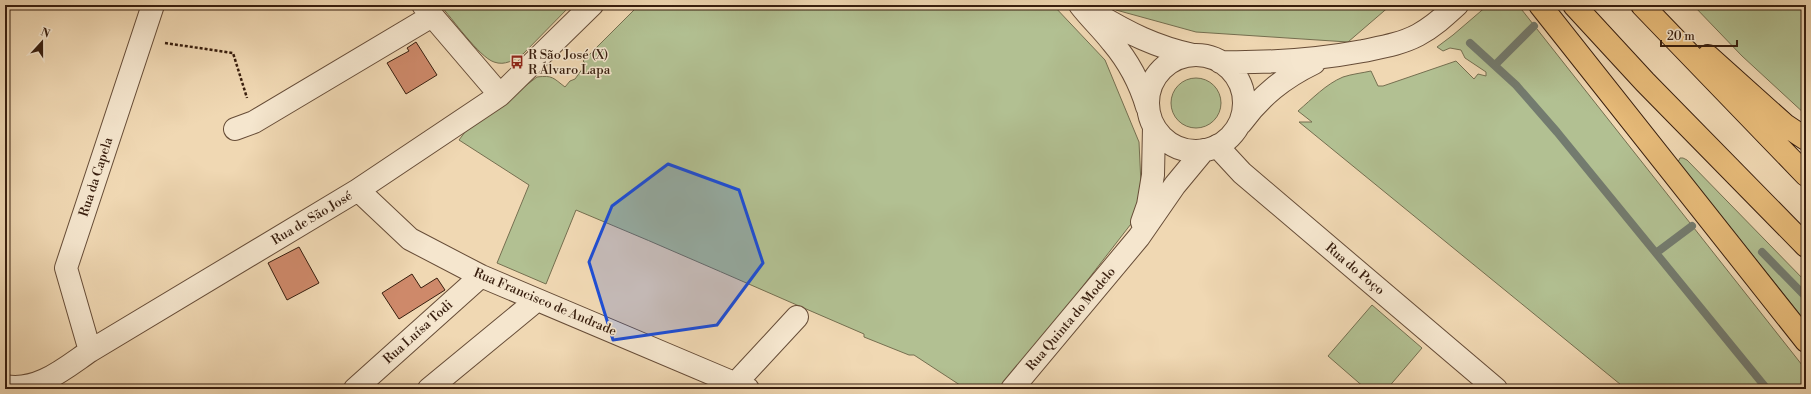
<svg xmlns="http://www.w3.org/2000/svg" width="1811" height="394" font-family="'Libre Bodoni',serif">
  <rect width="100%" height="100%" fill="#f0d8b3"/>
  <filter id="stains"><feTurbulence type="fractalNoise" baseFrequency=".005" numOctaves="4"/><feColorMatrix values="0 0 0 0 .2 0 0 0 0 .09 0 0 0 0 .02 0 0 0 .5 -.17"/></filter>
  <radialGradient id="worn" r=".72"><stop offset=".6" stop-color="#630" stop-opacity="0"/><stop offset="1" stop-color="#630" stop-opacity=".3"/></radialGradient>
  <!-- green -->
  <path fill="#b2c092" stroke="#756f50" d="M440,5h131l-48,49c-9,6 -18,12 -29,8 -15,-5 -42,-44 -54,-57z
    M639,5h414l52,55 34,82 2,42 -7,36 -123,159 -14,10h-31l-52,-34h-5l-45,-18v-3c-96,-41 -191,-84 -288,-124l-30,74 -49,-21 32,-78 -70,-45 6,-8 72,-55c16,-2 16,1 28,10l5,-6 5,-2 11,-15 -3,-3z
    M1111,5h280l-43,37 -152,-10 -80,-22z
    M1488,5h30l288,365v19h-180l-327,-267h13l-14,-11c14,-12 28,-27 45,-34 9,-3 19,-4 28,-6l7,15h5l73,-25 18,18 4,-5 8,2v-4l-21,-14 -4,-8 -11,-2 -7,3 -6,-4 16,-12z
    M1693,5h113v110l-64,-59z
    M1171 103a25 25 0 1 1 50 0a25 25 0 1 1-50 0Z
    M1680,158h3l4,2 119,122v40l-128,-160z
    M1372,305l50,43 -35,41h-21l-38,-33z"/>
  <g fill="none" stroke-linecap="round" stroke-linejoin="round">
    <!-- stream -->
    <path stroke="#737b6f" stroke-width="8" d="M1470,43l46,42 41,47 210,257
      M1495,65l39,-39
      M1762,252l44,45
      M1656,253l36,-27"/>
  </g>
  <!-- building -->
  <path fill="#ce896a" stroke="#381e0e" d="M416,42l21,33 -31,19 -19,-31 22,-12 -2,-3z
    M299,247l20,36 -32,17 -19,-37z
    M412,274l9,14 16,-10 8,12 -46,29 -17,-26z"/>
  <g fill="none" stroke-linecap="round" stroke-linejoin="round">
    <!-- minor casing -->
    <g stroke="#664c37" stroke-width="24">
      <path id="minor" d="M423,5l77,90
        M235,129l19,-7 178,-106
        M1217,146l25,27 254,216
        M358,190l52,49 71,37 267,113
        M90,351l-24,-83 87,-263
        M5,386c33,6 60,-18 85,-35l268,-161 142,-95 92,-90
        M355,389l126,-113
        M429,389l108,-89
        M727,389l8,-5 62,-67"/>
    </g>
    <!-- tertiary casing -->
    <g stroke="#664c37" stroke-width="24">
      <path id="tertiary" d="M1080,5c10,13 22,24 32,37 17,20 28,41 35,65
        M1095,13c33,20 61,34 98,42
        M1148 103a48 48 0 1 1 96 0a48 48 0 1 1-96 0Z
        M1220,62c49,1 95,-2 143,-11 19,-4 38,-7 55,-16 15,-8 27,-19 39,-30
        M1241,123c20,-27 42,-45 73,-60
        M1142,222l6,-17 5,-30 1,-48
        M1012,389l127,-152 36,-52 29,-35"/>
    </g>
    <!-- motorway casing -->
    <g stroke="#381e0e" stroke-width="24">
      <path id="motorway" d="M1540,5l266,336
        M1574,5l71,77 161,164
        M1642,5l164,170
        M1708,56l77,69 21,14"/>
    </g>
    <!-- path -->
    <path stroke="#381e0e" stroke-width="2.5" stroke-dasharray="3 2" stroke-linecap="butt" d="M165,43l68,10 14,45"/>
    <!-- minor -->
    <use href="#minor" stroke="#f5e6ce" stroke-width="22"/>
    <!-- tertiary -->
    <use href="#tertiary" stroke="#f5e6ce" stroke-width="22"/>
    <!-- motorway -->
    <use href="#motorway" stroke="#e8bc7a" stroke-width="22"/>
  </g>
  <!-- marked area -->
  <path fill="#1d4ed8" fill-opacity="0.2" stroke="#1d4ed8" stroke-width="3" stroke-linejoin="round" d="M668,164l71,26 24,73 -46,62 -104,15 -24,-78 23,-56z"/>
  <!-- icons -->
  <defs>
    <g id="bus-bare" transform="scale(1.08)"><path d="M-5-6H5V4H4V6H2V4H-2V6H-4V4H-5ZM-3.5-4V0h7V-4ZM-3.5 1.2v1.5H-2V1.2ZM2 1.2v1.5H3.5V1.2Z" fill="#8f2418" stroke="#f5e6ce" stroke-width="2.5" paint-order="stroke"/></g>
  </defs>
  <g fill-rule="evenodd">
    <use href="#bus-bare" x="517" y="62"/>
  </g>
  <g text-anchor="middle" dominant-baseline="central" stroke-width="3" stroke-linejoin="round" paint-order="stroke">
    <!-- poi labels -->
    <g font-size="13" fill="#381e0e" stroke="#f5e6ce" text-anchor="start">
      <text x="528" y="55">R São José (X)<tspan x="528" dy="15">R Álvaro Lapa</tspan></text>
    </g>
    <!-- street labels -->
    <g font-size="13" fill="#381e0e" stroke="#f5e6ce">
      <text transform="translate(96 177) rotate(-72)">Rua da Capela</text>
      <text transform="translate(312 218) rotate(-31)">Rua de São José</text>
      <text transform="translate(1355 269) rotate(40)">Rua do Poço</text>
      <text transform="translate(545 302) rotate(23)">Rua Francisco de Andrade</text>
      <text transform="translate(1071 319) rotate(-50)">Rua Quinta do Modelo</text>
      <text transform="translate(418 332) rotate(-42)">Rua Luísa Todi</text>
    </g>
  </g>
  <!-- margin -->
  <rect width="1811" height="394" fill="none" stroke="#f0d8b3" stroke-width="20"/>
  <rect x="6" y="6" width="1799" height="382" fill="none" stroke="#381e0e" stroke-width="2"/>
  <rect x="10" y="10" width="1791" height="374" fill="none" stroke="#381e0e"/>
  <!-- north arrow -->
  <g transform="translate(42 42) rotate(21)" stroke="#f5e6ce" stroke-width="3" paint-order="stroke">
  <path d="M0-3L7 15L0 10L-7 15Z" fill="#381e0e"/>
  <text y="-6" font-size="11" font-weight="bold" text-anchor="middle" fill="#381e0e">N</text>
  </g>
  <!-- scale -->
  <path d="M1661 40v6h76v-6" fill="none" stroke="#381e0e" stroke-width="2"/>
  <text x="1667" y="40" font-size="12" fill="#381e0e" stroke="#f5e6ce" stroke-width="3" paint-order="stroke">20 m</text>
  <rect width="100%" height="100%" filter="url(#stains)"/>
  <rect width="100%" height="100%" fill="url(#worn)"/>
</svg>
